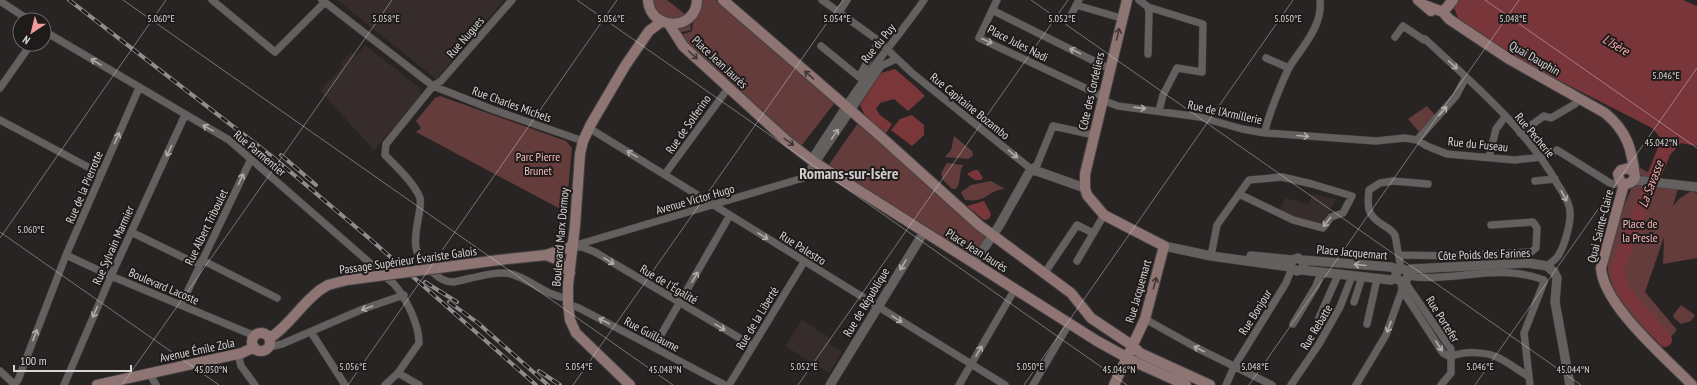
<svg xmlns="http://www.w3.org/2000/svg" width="1697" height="385" font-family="'PT Sans Narrow',sans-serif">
  <rect width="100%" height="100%" fill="#282424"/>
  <!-- built -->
  <path fill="#362c2c" d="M337,0h167l-68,79z
    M365,45l55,43 1,8 -47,54 -54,-59 23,-25 -2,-2 10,-12 5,4z
    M1312,194l24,5 -14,26 -27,-8 -16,-7 7,-12 23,7z
    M802,320l30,19 -3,5 13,8 -13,21 -44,-27z"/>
  <!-- green -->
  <path fill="#643c3c" d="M653,0h14l18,14c-16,11 -28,2 -32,-14z
    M702,0h13l9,4 112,97 -34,44 -8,-2 -115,-107 13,-5c0,-13 9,-19 10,-31z
    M690,23l1,7 -14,3 -1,-4z
    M440,96l126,45 6,7 -6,64 -150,-80 5,-4 -5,-7 19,-23z
    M1427,106l8,9 -16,17 -11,-13z
    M858,123l129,112 -15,24 -144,-93z
    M954,136l18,15 1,5 -5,3 -23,-2 6,-7z
    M947,163l16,2c-5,8 -1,16 -7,24h-4l-9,-9 -2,-7z
    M1640,168l38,20 -5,18 6,-7 12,-8 6,2v65l-34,6 1,-27 -19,55 32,38 -14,16 -27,-24 -22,-31 -5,-14 -2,-13 11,-44z
    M991,181l14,8c-19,1 -16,14 -40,11l-4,-8 10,-7z
    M1681,305l14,10 -4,6 -10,3 -7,-6 -1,-3z"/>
  <!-- forest -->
  <path fill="#79373a" d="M895,69l21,18 9,9 -17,15 -14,-12 -14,4 -4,6 4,6 12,9 -7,11 -19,-17 -6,-13 21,-32z
    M912,115l12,10v10l-12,11 -21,-16 9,-11z
    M984,201l7,13 -2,5 -5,1 -17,-14z"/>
  <!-- water -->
  <path fill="#79363a" d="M1444,0h239l14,6v140l-16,-3 -10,1 -12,-8 -7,-8 -129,-66 -65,-44 -3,-8z
    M975,170h3l5,8 -2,2h-6l-7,-5v-2z"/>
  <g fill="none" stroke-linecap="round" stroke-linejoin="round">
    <!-- river -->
    <path stroke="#79363a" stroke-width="14" d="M1665,340l-43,-51 -5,-19 47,-119 33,-35"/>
    <!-- minor casing -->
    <g stroke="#454242" stroke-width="8">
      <path id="minor" d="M212,0l63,52 50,-50
        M322,0l111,86 61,24 89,31
        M512,0l-71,81 -8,5 -47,58 -1,11c11,11 30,29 35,43 1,5 0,11 -1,16 -4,25 -9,37 11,56 8,7 13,12 24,12 15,-3 43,-12 57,-8 20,5 36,23 57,24
        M997,0l-18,38 121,57 2,5 16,6 82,11 42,12 23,4 111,8 29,-3 12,2 10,6 20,8 68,6 26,-3 16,-7 53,33 5,1 5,-3
        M1139,0l9,7 55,17 -1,48 -25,-4 -14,27 -4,16
        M0,1l29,19
        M1076,5l45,13
        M992,10l118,59
        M839,12l8,-12
        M1070,17l9,-17
        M44,31l185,109 165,144c12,14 25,40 25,59l-21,30 -13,12
        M1395,37l8,-11 21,14
        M1425,39c45,42 103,91 133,146 4,6 9,14 11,21 4,12 -4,39 -11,50 -3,4 -7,7 -11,10
        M821,46l38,31 20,-36 -57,-41
        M892,54l20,19 119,96 6,-4 16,-39 41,9
        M1148,54l1,-41 -1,-6
        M1266,58l23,10
        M0,88l31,-44
        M0,120l101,54
        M589,128l416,257
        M1265,133c1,-13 19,-56 25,-67 13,-20 33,-41 30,-66
        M1520,133l24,-17 7,2 24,-14 5,-5
        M1417,140l39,-44 10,-19
        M1489,157l7,-28 9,-12
        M814,162l-2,-4 30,-46 6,-3v-6c23,-36 52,-68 76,-103
        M814,162l3,-1 64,-95 15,-7
        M665,174l64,-87
        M1535,181l20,-2
        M131,232l68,33
        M573,246l230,-68 6,-6 5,-10
        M575,247h7l13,5 158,94
        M66,255l45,21 144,60
        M1399,255l58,1 74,-4 5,-4 1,-20 -4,-6 -42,3
        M1211,256l6,-31 32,-45 33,-3 30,7 40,12 -9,17 -12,4 -8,11 -30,-8 -54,-26
        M202,260l75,38
        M1077,261l27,-46
        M1401,269l-6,-34c-3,-5 -7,-7 -12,-10 -16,-10 -16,-17 -14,-35l11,-7 13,-2 35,3
        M1044,274l33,-49 16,8
        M1408,276c46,7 89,-14 136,4v2l-20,51 6,52
        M1406,279l1,6 44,64v24l-10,12
        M1402,290l41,63 7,4
        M1354,302l8,-25
        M568,304l11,4 146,77
        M181,305l70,-146
        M1145,319l52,29 75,37
        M1318,320l20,-45
        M1293,324l23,-38 5,-13
        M1367,324l10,-45
        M311,332l34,53
        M269,347l13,-3 81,-35 41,-14
        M654,347l76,-132
        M238,354l3,12 14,19
        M1450,357c13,-6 35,-6 49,1 10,5 19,12 29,18
        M0,371l15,14
        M398,373l21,12
        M150,374l6,11
        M15,384l3,-4 48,-125 73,-167
        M64,385l47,-109 74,-161
        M729,385l75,-123
        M959,385l56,-96
        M1033,385l36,-61
        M1226,385l8,-18 52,-84 6,-15
        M1291,385l28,-41 21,-37 12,-31
        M1356,385l30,-50 16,-45 -1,-9"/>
    </g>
    <!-- tertiary casing -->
    <g stroke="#454242" stroke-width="10">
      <path id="tertiary" d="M1634,180l63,7
        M1164,246l47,10 80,11
        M1251,256l41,4 6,-2 6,4 -1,7 -6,2 -5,-3 -2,-4 2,-4
        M1302,260l89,7 8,3
        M974,263l25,-37 32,-57 54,19
        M1396 275a6 6 0 1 1 12 0a6 6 0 1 1-12 0Z
        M1302,270l89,10 6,-2
        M1407,271l5,-2 116,-6 19,3 7,6 3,6 -2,24 15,83
        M830,385l94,-153"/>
    </g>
    <!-- secondary casing -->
    <g stroke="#454242" stroke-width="12">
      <path id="secondary" d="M648,0c2,31 48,32 49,0
        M723,0l155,134 101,91 92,68 20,25 42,28 7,7 70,32
        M1418,0l13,11
        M1427,6l16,6 6,7 60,40 96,54c22,18 27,36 30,64 -3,7 -10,9 -15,4l-2,-7 3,-4 8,-2 4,4
        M1443,12l10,-12
        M669,24l14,22 104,95 27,21 283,179 38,21 51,23
        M1624,184l-23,84c2,37 65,90 91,117
        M546,255l12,5 12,13
        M499,260l47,-5 27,-9
        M252 342a9 9 0 1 1 18 0a9 9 0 1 1-18 0Z
        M270,338c20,-13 31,-34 50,-48
        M97,385l145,-32 12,-6
        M630,385l-54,-52 -6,-13 -2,-16v-19l7,-59 5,-72 3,-13 8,-17 34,-58 24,-35 12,-9
        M1114,385l31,-66 19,-73 -60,-31 -17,-20 -2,-7v-14l42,-174"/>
    </g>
    <!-- minor -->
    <use href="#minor" stroke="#64605f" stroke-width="7"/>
    <!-- tertiary -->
    <use href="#tertiary" stroke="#64605f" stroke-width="9"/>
    <!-- secondary -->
    <use href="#secondary" stroke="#8f7474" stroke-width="10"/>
    <!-- rail casing -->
    <g stroke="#918d8d" stroke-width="4">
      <path id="rail" d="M69,0l205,158 96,81 166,146
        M281,155l35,30
        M425,282l32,20
        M449,302l29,21 70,62
        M539,371l21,14"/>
    </g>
    <!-- rail -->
    <use href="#rail" stroke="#1f1b1b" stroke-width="2.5" stroke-dasharray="8" stroke-linecap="butt"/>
    <!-- minor-bridge casing -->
    <g stroke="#454242" stroke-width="8" stroke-linecap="butt">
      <path id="minor-bridge" d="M879,41l13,13"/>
    </g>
    <!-- secondary-bridge casing -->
    <g stroke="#454242" stroke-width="12" stroke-linecap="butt">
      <path id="secondary-bridge" d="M320,290l8,-5 19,-5 152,-20"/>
    </g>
    <!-- minor-bridge -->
    <use href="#minor-bridge" stroke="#64605f" stroke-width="7"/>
    <!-- secondary-bridge -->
    <use href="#secondary-bridge" stroke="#8f7474" stroke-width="10"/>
  </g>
  <!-- one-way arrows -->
  <defs><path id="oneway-shaft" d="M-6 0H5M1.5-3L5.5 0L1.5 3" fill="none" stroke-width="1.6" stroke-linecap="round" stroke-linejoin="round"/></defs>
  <g stroke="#413636">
    <use href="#oneway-shaft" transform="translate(1118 34) rotate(-77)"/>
    <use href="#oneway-shaft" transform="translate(693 55) rotate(42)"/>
    <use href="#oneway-shaft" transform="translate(809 75) rotate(-139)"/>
    <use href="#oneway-shaft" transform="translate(789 142) rotate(36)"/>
    <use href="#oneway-shaft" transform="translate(1155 283) rotate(-75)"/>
  </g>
  <g stroke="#b0adac">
    <use href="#oneway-shaft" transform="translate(987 41) rotate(25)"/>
    <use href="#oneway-shaft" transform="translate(1075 51) rotate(-154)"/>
    <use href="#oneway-shaft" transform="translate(96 62) rotate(-149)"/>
    <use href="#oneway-shaft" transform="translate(1453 65) rotate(43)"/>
    <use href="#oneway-shaft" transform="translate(1140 108) rotate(7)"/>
    <use href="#oneway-shaft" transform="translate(1443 111) rotate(-49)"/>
    <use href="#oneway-shaft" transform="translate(208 128) rotate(-151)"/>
    <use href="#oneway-shaft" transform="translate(835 134) rotate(-55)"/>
    <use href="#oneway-shaft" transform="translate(1303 136) rotate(5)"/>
    <use href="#oneway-shaft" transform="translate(117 138) rotate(-66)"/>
    <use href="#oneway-shaft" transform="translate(169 151) rotate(115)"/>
    <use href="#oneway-shaft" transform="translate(632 154) rotate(-149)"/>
    <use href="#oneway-shaft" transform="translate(1013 154) rotate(39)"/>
    <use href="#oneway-shaft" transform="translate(241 179) rotate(-64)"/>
    <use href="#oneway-shaft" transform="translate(1564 196) rotate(62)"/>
    <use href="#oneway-shaft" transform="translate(1327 222) rotate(128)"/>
    <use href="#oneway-shaft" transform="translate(763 236) rotate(32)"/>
    <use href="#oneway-shaft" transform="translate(609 261) rotate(31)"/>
    <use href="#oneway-shaft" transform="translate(903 265) rotate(122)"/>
    <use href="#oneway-shaft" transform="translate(1360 265) rotate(-175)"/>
    <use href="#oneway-shaft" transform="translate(695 277) rotate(-60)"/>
    <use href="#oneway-shaft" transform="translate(367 308) rotate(160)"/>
    <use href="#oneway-shaft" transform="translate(95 312) rotate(114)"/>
    <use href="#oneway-shaft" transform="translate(897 319) rotate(31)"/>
    <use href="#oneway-shaft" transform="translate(604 321) rotate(-152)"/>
    <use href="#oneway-shaft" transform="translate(720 327) rotate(31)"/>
    <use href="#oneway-shaft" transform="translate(1389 327) rotate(110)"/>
    <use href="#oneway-shaft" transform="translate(35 335) rotate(-69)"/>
    <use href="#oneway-shaft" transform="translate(1439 346) rotate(58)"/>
    <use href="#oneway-shaft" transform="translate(1199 349) rotate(-153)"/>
    <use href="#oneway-shaft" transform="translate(979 351) rotate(-60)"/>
  </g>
  <!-- ticks -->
  <path fill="none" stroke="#d9d6d6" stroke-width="1" stroke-opacity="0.45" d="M123,0l550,385M577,0l550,385M1031,0l550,385M1485,0l212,148M0,232l219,153M0,238l166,-238M122,385l270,-385M348,385l269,-385M573,385l270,-385M798,385l270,-385M1024,385l269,-385M1249,385l270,-385M1475,385l222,-317"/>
  <g text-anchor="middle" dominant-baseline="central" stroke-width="4" stroke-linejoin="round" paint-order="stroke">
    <!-- street labels -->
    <g font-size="12" fill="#d9d6d6" stroke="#1f1b1b">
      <text transform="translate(465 37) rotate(-49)">Rue Nugues</text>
      <text transform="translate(878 43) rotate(-51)">Rue du Puy</text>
      <text transform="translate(1018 43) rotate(27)">Place Jules Nadi</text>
      <text transform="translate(1535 58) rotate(30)">Quai Dauphin</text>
      <text transform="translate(720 62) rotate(43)">Place Jean Jaurès</text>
      <text transform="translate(1091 91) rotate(-77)">Côte des Cordeliers</text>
      <text transform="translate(512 104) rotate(20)">Rue Charles Michels</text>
      <text transform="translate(970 106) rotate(39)">Rue Capitaine Bozambo</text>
      <text transform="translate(1225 112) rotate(12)">Rue de l'Armillerie</text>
      <text transform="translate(688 124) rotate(-55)">Rue de Solferino</text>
      <text transform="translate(1535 135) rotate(50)">Rue Pecherie</text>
      <text transform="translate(1478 144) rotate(6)">Rue du Fuseau</text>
      <text transform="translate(260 153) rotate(40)">Rue Parmentier</text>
      <text transform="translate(84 187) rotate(-67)">Rue de la Pierrotte</text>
      <text transform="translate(695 199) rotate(-16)">Avenue Victor Hugo</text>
      <text transform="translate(1600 226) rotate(-76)">Quai Sainte-Claire</text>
      <text transform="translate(206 227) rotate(-64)">Rue Albert Triboulet</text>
      <text transform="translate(560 237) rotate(-85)">Boulevard Marx Dormoy</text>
      <text transform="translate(113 245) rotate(-66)">Rue Sylvain Marmier</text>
      <text transform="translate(803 248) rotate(32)">Rue Palestro</text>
      <text transform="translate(977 250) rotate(32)">Place Jean Jaurès</text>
      <text transform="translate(1352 252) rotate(5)">Place Jacquemart</text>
      <text transform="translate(1484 254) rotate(-2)">Côte Poids des Farines</text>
      <text transform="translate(408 260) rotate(-8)">Passage Supérieur Évariste Galois</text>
      <text transform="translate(669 284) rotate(31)">Rue de l'Égalité</text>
      <text transform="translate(164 286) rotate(23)">Boulevard Lacoste</text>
      <text transform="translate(1138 291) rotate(-74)">Rue Jacquemart</text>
      <text transform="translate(866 302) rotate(-59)">Rue de République</text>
      <text transform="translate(1255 312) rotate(-58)">Rue Bonjour</text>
      <text transform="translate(757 318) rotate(-59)">Rue de la Liberté</text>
      <text transform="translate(1443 319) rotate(58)">Rue Portefer</text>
      <text transform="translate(1316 327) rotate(-59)">Rue Rebatte</text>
      <text transform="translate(652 334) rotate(28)">Rue Guillaume</text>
      <text transform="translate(197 350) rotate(-12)">Avenue Émile Zola</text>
    </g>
    <!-- park labels -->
    <g font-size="12" fill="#f9baba" stroke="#1f1b1b">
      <text x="538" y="156">Parc Pierre<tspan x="538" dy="14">Brunet</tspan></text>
      <text x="1640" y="223">Place de<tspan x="1640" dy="14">la Presle</tspan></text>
    </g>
    <!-- water labels -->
    <g font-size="13" font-style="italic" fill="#fcaaab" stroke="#1f1b1b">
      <text transform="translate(1616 45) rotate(30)">L'Isère</text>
      <text transform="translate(1651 184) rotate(-69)">La Savasse</text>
    </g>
    <!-- district labels -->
    <g font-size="16" font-weight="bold" fill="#d2cccc" stroke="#1f1b1b">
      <text x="849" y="173">Romans-sur-Isère</text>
    </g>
  </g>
  <g font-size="10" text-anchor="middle" fill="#d9d6d6" stroke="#1f1b1b" stroke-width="4" stroke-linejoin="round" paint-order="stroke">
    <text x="161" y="22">5.060°E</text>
    <text x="386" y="22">5.058°E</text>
    <text x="611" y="22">5.056°E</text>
    <text x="837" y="22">5.054°E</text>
    <text x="1062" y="22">5.052°E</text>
    <text x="1288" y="22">5.050°E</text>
    <text x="1513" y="22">5.048°E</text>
    <text x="1666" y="79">5.046°E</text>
    <text x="1661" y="146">45.042°N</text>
    <text x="31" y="233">5.060°E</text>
    <text x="353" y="370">5.056°E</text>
    <text x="579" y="370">5.054°E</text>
    <text x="804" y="370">5.052°E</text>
    <text x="1030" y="370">5.050°E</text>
    <text x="1255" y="370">5.048°E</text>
    <text x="1480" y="370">5.046°E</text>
    <text x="211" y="373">45.050°N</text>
    <text x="665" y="373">45.048°N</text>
    <text x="1119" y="373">45.046°N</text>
    <text x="1573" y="373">45.044°N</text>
  </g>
  <!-- north arrow -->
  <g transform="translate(32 32) rotate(215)"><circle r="19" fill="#1f1b1b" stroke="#696666"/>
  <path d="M0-3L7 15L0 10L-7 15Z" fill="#f59b9c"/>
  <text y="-6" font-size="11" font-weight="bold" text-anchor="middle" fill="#d9d6d6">N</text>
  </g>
  <!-- scale -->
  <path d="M14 365v6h117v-6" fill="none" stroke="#d9d6d6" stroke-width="2"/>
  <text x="20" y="365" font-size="12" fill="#d9d6d6" stroke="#1f1b1b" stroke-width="3" paint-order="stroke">100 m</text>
</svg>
